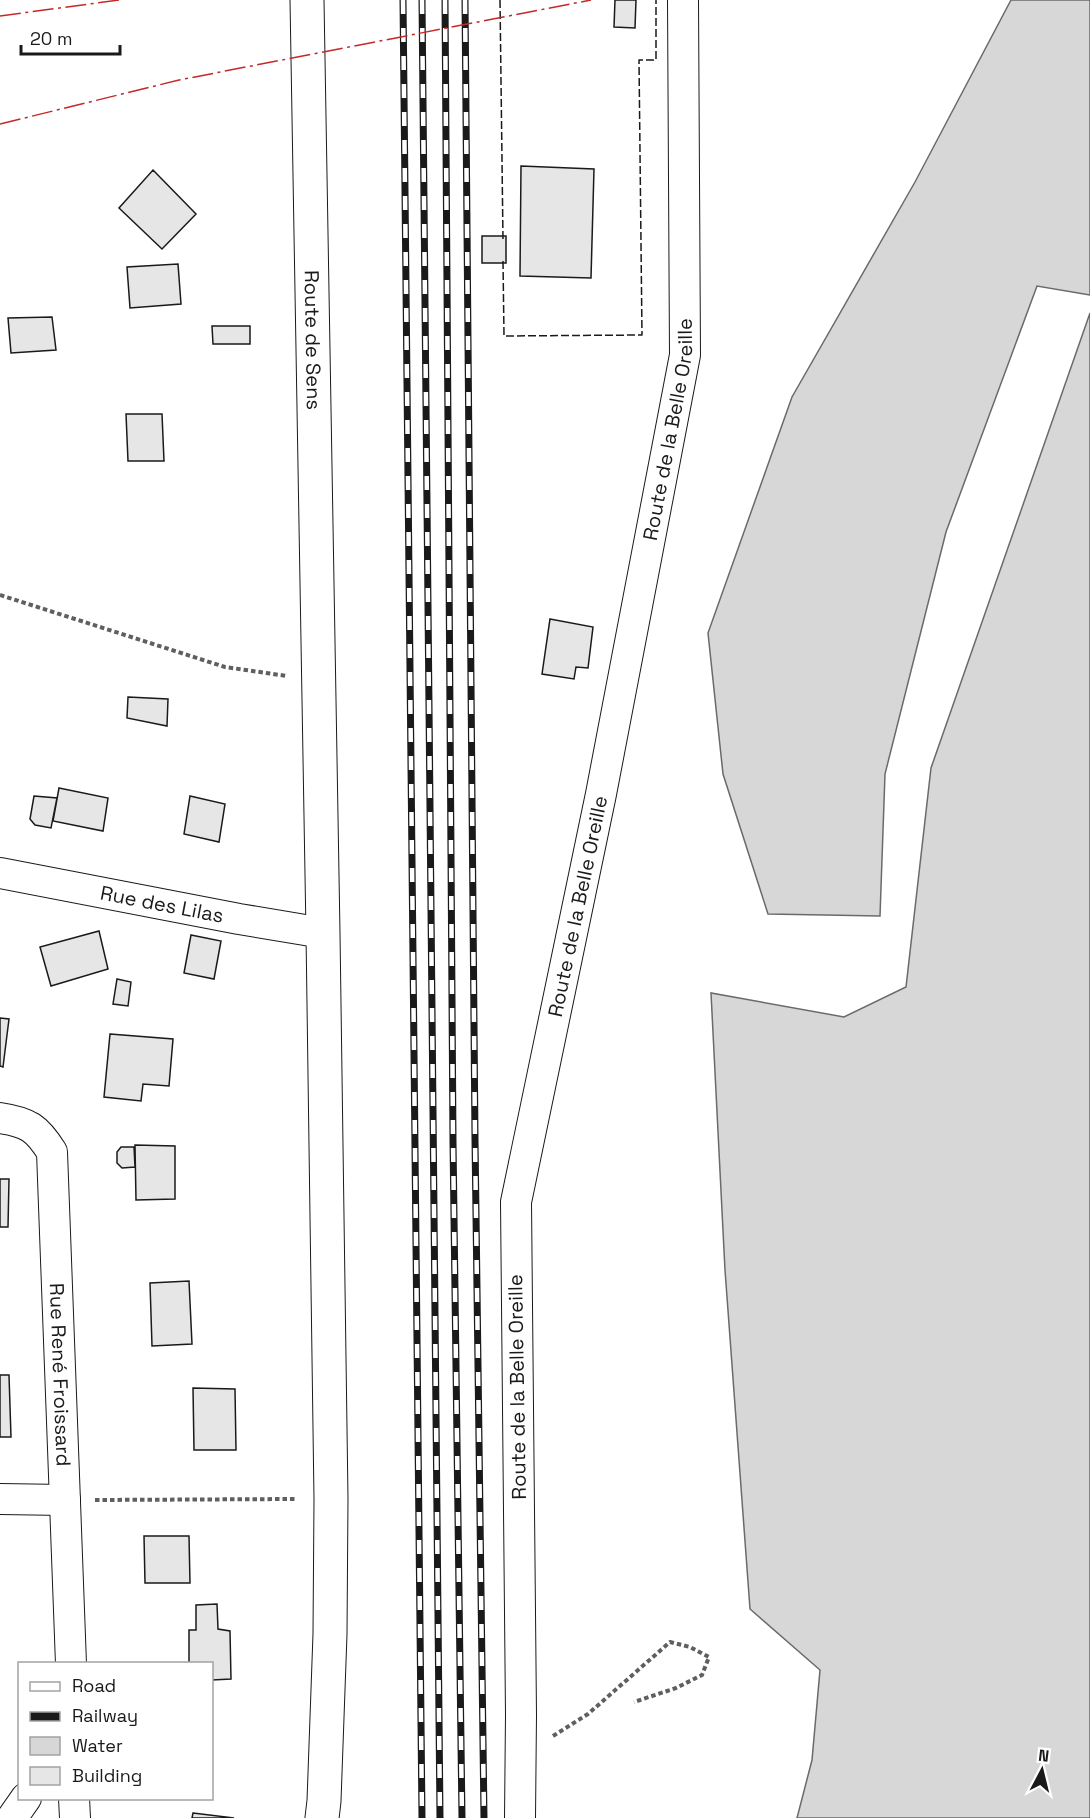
<svg xmlns="http://www.w3.org/2000/svg" width="1090" height="1818" font-family="'Space Grotesk',sans-serif">
  <rect width="100%" height="100%" fill="#fff"/>
  <!-- water -->
  <path fill="#d7d7d7" stroke="#6a6a6a" stroke-width="1.5" d="M1011,0h79v295l-53,-9 -91,246 -61,242 -5,142 -112,-2 -45,-140 -15,-141 84,-236 123,-215z
    M1090,313v1505h-293l15,-58 8,-90 -70,-61 -25,-339 -14,-277 133,24 62,-30 25,-219z"/>
  <!-- building -->
  <path fill="#e6e6e6" stroke="#1a1a1a" stroke-width="1.5" d="M615,0h21l-1,28 -21,-1z
    M521,166l73,3 -3,109 -71,-2z
    M153,170l43,44 -34,35 -43,-41z
    M482,236h24v27h-24z
    M178,264l3,40 -51,4 -3,-41z
    M52,317l4,33 -45,3 -3,-35z
    M212,326h38v18h-37z
    M126,414h36l2,47h-36z
    M550,619l43,8 -5,41 -12,-1 -2,12 -32,-5z
    M128,697l40,2 -1,27 -40,-8z
    M59,788l49,10 -5,33 -50,-10z
    M34,796l23,2 -6,30 -16,-3 -5,-6z
    M190,796l35,8 -6,38 -35,-8z
    M99,931l9,38 -57,17 -11,-39z
    M191,935l30,6 -7,38 -30,-6z
    M117,979l14,3 -3,24 -15,-2z
    M0,1018l9,1 -6,48 -3,-1z
    M110,1034l63,5 -4,47 -26,-2 -2,17 -37,-4z
    M135,1145l40,1v53l-39,1z
    M121,1147h13l1,20 -13,1 -5,-5v-11z
    M0,1179h9l-1,48h-8z
    M189,1281l3,63 -40,2 -2,-63z
    M0,1375h9l2,62h-11z
    M193,1388l42,1 1,61h-42z
    M144,1536h45l1,47h-45z
    M217,1604l1,25 12,2 1,48 -19,1v-16h-23v-34h7v-25z
    M193,1813l41,5h-42z"/>
  <g fill="none" stroke-linecap="round" stroke-linejoin="round">
    <!-- street casing -->
    <g stroke="#1a1a1a" stroke-width="32">
      <g id="street">
        <path id="s1" d="M0,873l239,46 84,14"/>
        <path id="s2" d="M0,1118c28,4 37,10 52,34l19,512"/>
        <path d="M0,1499l65,1"/>
        <path d="M74,1798l1,20"/>
        <path d="M12,1818l14,-20"/>
        <path id="s3" d="M520,1818l1,-103 -5,-513 85,-408 84,-439 -2,-355"/>
      </g>
    </g>
    <!-- secondary casing -->
    <g stroke="#1a1a1a" stroke-width="35">
      <g id="secondary">
        <path id="s4" d="M307,0l16,933 8,566 -1,135 -6,167 -2,17"/>
      </g>
    </g>
    <!-- path -->
    <path stroke="#5f5f5f" stroke-width="4" stroke-dasharray="4.5 3" stroke-linecap="butt" d="M0,595l225,72 62,9
      M95,1500l202,-1
      M553,1736l35,-22 82,-72 20,5 19,10 -7,18 -26,13 -42,14"/>
    <!-- street -->
    <use href="#street" stroke="#fff" stroke-width="30"/>
    <!-- secondary -->
    <use href="#secondary" stroke="#fff" stroke-width="33"/>
    <!-- rail casing -->
    <g stroke="#1a1a1a" stroke-width="7">
      <path id="rail" d="M403,0l19,1818
        M422,0l18,1818
        M445,0l8,1141 9,677
        M465,0l10,1139 9,679"/>
    </g>
    <!-- rail -->
    <use href="#rail" stroke="#fff" stroke-width="4.5" stroke-dasharray="14" stroke-linecap="butt"/>
    <!-- fence -->
    <path stroke="#1a1a1a" stroke-width="1.5" stroke-dasharray="8 3" stroke-linecap="butt" d="M500,0l3,240
      M503,261l1,75 138,-1 -3,-275h17v-60"/>
    <!-- power -->
    <path stroke="#c62828" stroke-width="1.5" stroke-dasharray="21 4.5 3 4.5" stroke-linecap="butt" d="M0,16l119,-16
      M0,124l179,-44 412,-80"/>
  </g>
  <g text-anchor="middle" dominant-baseline="central" stroke-width="4.5" stroke-linejoin="round" paint-order="stroke">
    <!-- street labels -->
    <g font-size="20" fill="#1a1a1a" stroke="#fff">
      <text stroke="none"><textPath href="#s4" startOffset="340">Route de Sens</textPath></text>
      <text stroke="none"><textPath href="#s3" startOffset="1404">Route de la Belle Oreille</textPath></text>
      <text stroke="none"><textPath href="#s1" startOffset="165">Rue des Lilas</textPath></text>
      <text stroke="none"><textPath href="#s3" startOffset="918">Route de la Belle Oreille</textPath></text>
      <text stroke="none"><textPath href="#s2" startOffset="288">Rue René Froissard</textPath></text>
      <text transform="translate(517 1387) rotate(-91)">Route de la Belle Oreille</text>
    </g>
  </g>
  <!-- legend -->
  <rect x="18" y="1662" width="195" height="138" fill="#ffffff" stroke="#a3a3a3" stroke-width="1.5"/>
  <rect x="30" y="1682" width="30" height="9" fill="#ffffff" stroke="#a3a3a3" stroke-width="1.5"/>
  <text x="72" y="1692" font-size="18" fill="#1a1a1a">Road</text>
  <rect x="30" y="1712" width="30" height="9" fill="#1a1a1a" stroke="#a3a3a3" stroke-width="1.5"/>
  <text x="72" y="1722" font-size="18" fill="#1a1a1a">Railway</text>
  <rect x="30" y="1737" width="30" height="18" fill="#d7d7d7" stroke="#a3a3a3" stroke-width="1.5"/>
  <text x="72" y="1752" font-size="18" fill="#1a1a1a">Water</text>
  <rect x="30" y="1767" width="30" height="18" fill="#e6e6e6" stroke="#a3a3a3" stroke-width="1.5"/>
  <text x="72" y="1782" font-size="18" fill="#1a1a1a">Building</text>
  <!-- north arrow -->
  <g transform="translate(1042 1770) rotate(7)" stroke="#ffffff" stroke-width="4.5" paint-order="stroke">
  <path d="M0-4.5L10 22L0 15L-10 22Z" fill="#1a1a1a"/>
  <text y="-9" font-size="16" font-weight="bold" text-anchor="middle" fill="#1a1a1a">N</text>
  </g>
  <!-- scale -->
  <path d="M21 45v9h99v-9" fill="none" stroke="#1a1a1a" stroke-width="3"/>
  <text x="30" y="45" font-size="18" fill="#1a1a1a" stroke="#ffffff" stroke-width="4.5" paint-order="stroke">20 m</text>
</svg>
